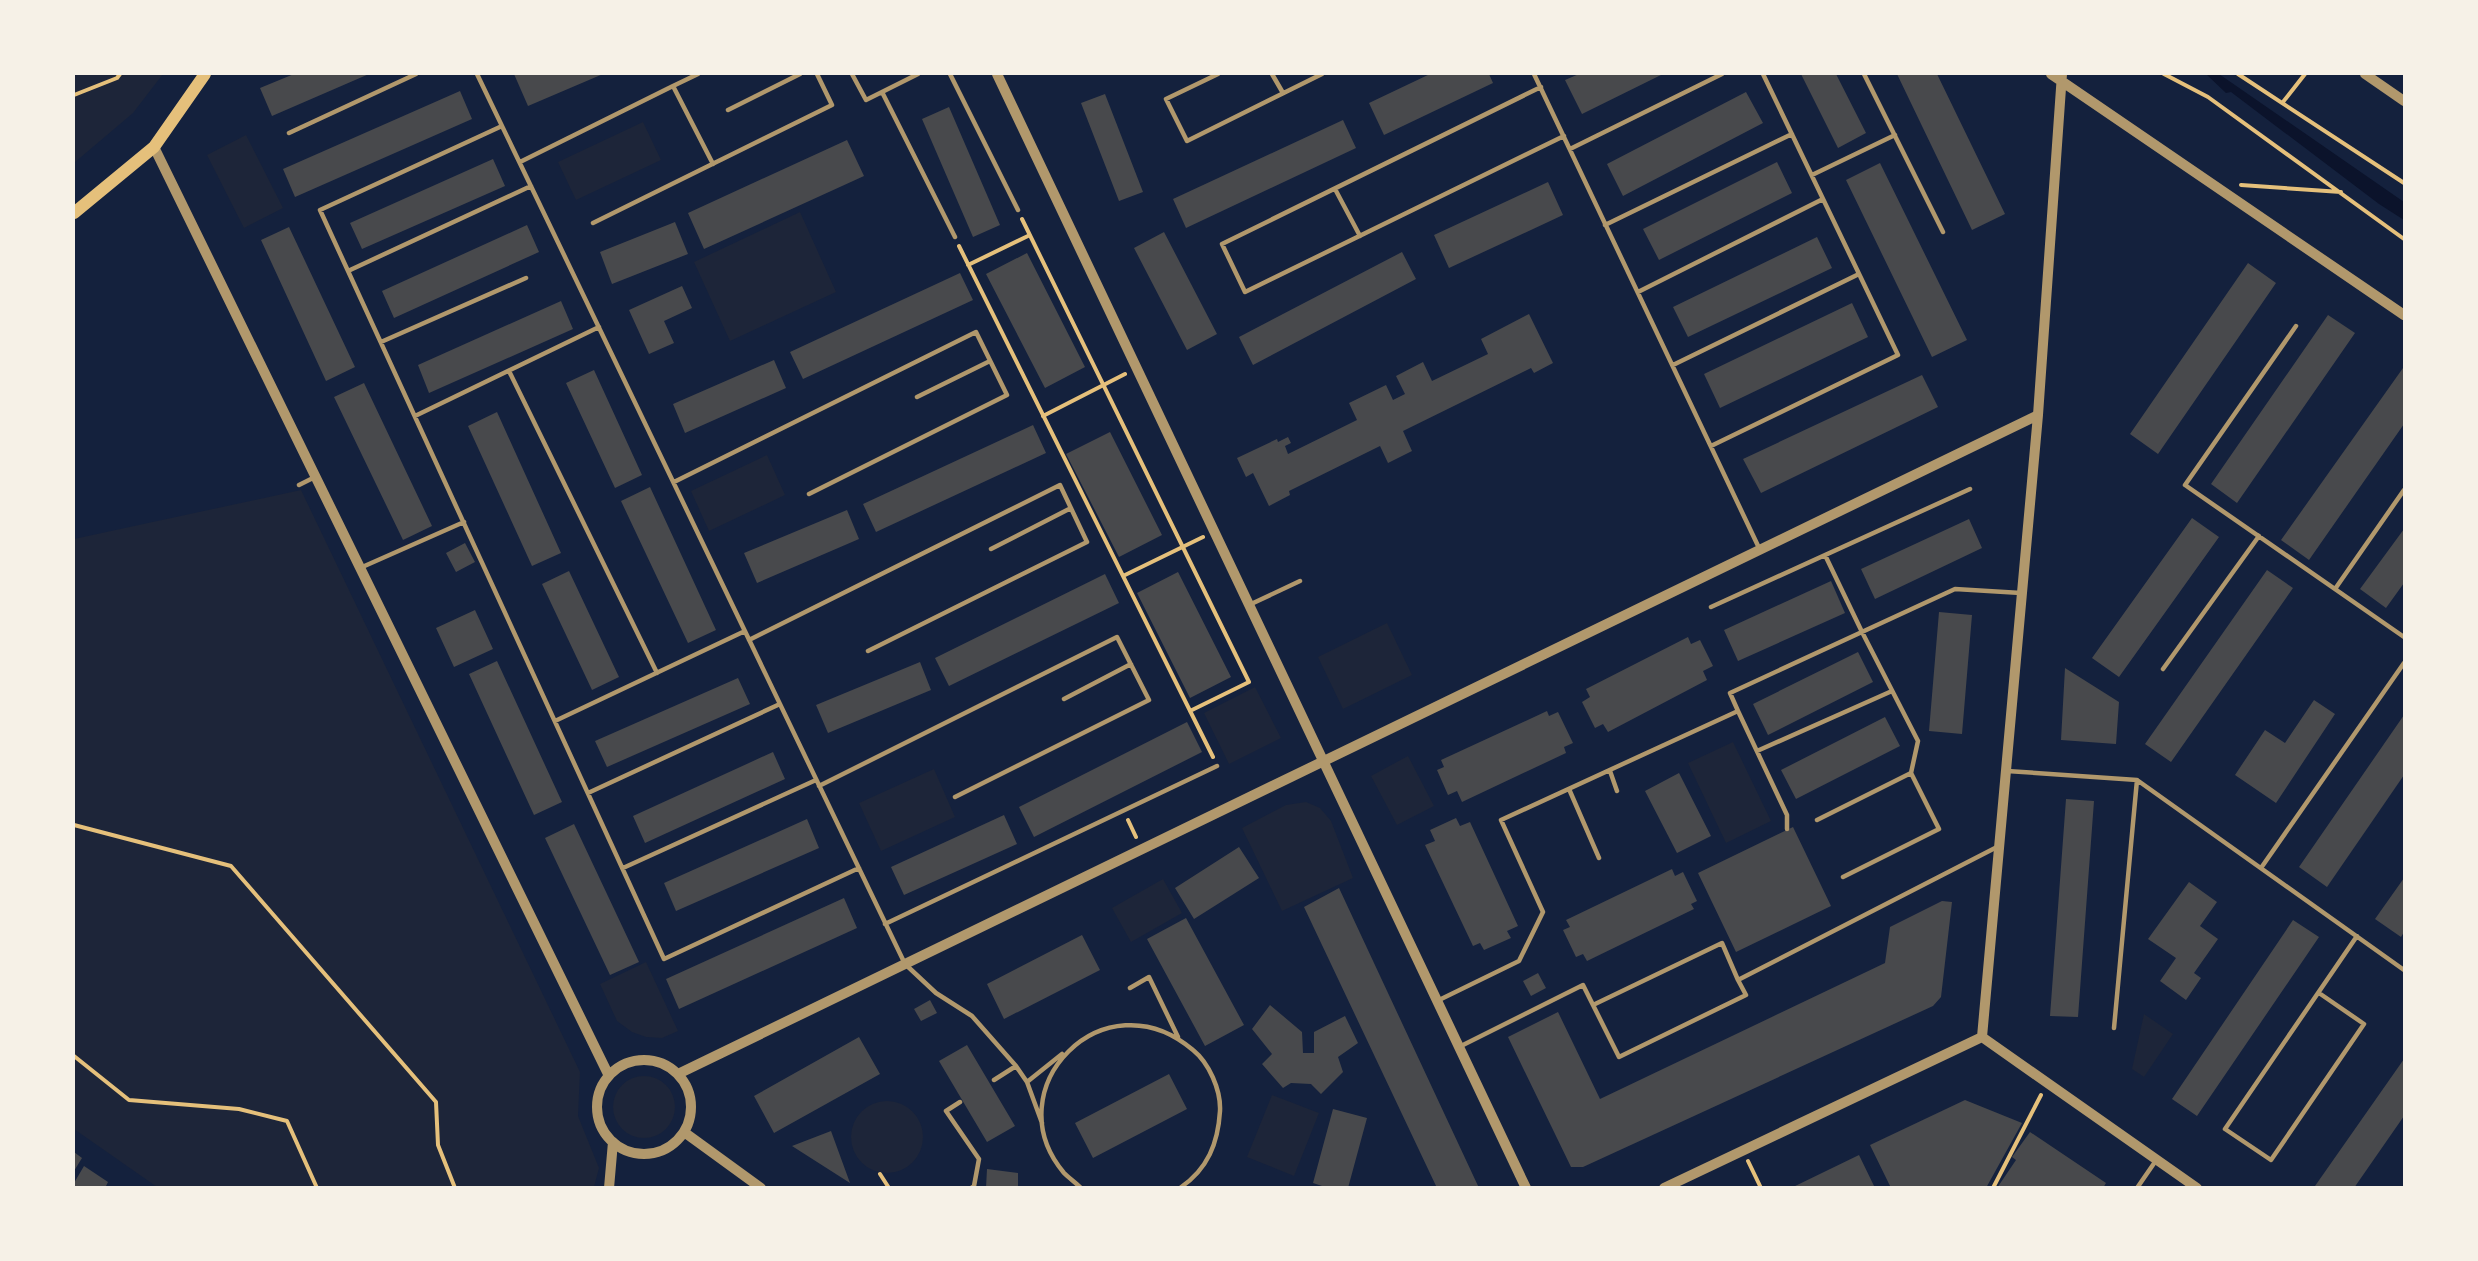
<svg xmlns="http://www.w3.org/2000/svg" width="2478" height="1261" font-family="'Public Sans',sans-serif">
  <rect width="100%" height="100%" fill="#14213d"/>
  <!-- green -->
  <path fill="#1d2539" d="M74,74h89l-30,39 -59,50z
    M643,122l18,38 -85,40 -18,-38z
    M246,135l37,73 -39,20 -37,-73z
    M800,212l36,80 -106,49 -36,-79z
    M767,455l18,40 -76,36 -18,-40z
    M301,490l279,582 -2,44 21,52 -5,19h-437l-83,-58v-590z
    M1387,623l25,52 -69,34 -25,-52z
    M1255,687l26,51 -52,26 -25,-51z
    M1733,742l38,79 -45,22 -38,-80z
    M1408,756l26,50 -37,19 -26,-49z
    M934,769l21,48 -74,34 -22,-48z
    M1306,802l14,6 11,13 22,57 -71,33 -40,-83 44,-23z
    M1163,879l19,34 -51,29 -19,-34z
    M646,962l32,69 -16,7 -16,-1 -14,-5 -15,-11 -17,-37z
    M2144,1014l29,20 -29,43 -12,-8z
    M613 1107a31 31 0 1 1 62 0a31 31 0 1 1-62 0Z
    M1272,1095l47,18 -25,63 -47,-19z
    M851 1137a36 36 0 1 1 72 0a36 36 0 1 1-72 0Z"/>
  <!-- water -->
  <path fill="#0b132b" d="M2206,74h13l185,128v18l-25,-16 -148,-112 -5,1z"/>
  <!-- building -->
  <path fill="#48494c" d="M294,74h75l-97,42 -12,-28z
    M514,74h89l-75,32z
    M1430,74h59l4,9 -109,52 -15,-32z
    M1579,74h84l-81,40 -17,-34z
    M1801,74h35l30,59 -28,15z
    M1897,74h40l68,140 -33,16z
    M460,91l12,28 -177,78 -12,-28z
    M1746,92l17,31 -140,73 -16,-32z
    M1105,94l38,98 -24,9 -38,-98z
    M949,107l51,118 -27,12 -51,-118z
    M1343,120l13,28 -170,80 -13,-29z
    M847,140l17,36 -160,73 -16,-36z
    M493,159l12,27 -143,63 -12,-26z
    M1777,162l15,31 -133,67 -16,-31z
    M1880,163l87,177 -35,17 -86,-177z
    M1548,182l15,33 -114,53 -15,-33z
    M675,222l13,32 -76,30 -12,-32z
    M527,225l12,27 -145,66 -12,-27z
    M289,227l66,140 -29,14 -65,-141z
    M1164,232l53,102 -30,16 -53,-102z
    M1817,237l15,31 -144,69 -15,-30z
    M1402,252l14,27 -163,86 -14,-28z
    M1027,253l58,114 -40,21 -59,-114z
    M2248,263l28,20 -118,171 -28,-20z
    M960,273l13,27 -170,79 -13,-27z
    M682,286l10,22 -28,13 10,22 -25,11 -20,-44z
    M561,301l12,28 -144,64 -11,-28z
    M1852,303l16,34 -148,71 -16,-34z
    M1529,314l24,49 -19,10 -3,-5 -128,63 9,20 -24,12 -8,-17 -91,45 1,4 -21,11 -16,-33 -7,4 -9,-19 40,-19 1,3 10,-5 3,6 -6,3 3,8 69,-34 -8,-17 37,-18 7,15 12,-6 -9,-18 27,-14 9,19 56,-27 -7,-15z
    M2328,315l27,18 -118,170 -26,-19z
    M774,360l12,28 -101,45 -12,-29z
    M2403,368l1,56 -95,136 -28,-20z
    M594,370l48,105 -27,13 -49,-105z
    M1922,375l16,32 -177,86 -18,-34z
    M364,383l68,143 -29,14 -69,-143z
    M497,412l64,141 -29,13 -64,-140z
    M1033,425l13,28 -170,79 -13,-28z
    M1110,432l52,103 -43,22 -53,-103z
    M650,487l66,143 -28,13 -67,-142z
    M847,510l12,29 -102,44 -13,-30z
    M2192,518l27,19 -100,140 -27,-19z
    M1969,519l13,29 -107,51 -14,-30z
    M2404,529v54l-18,25 -26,-19z
    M465,543l10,19 -19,10 -10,-19z
    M2267,570l26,18 -122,174 -26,-18z
    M569,571l50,106 -27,13 -50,-106z
    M1178,572l53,105 -41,21 -53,-105z
    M1105,574l14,29 -170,83 -14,-28z
    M1831,581l14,32 -107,48 -14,-31z
    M475,610l18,39 -39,18 -18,-39z
    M1939,612l33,3 -10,119 -33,-3z
    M1688,637l3,7 9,-4 13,26 -10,5 4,9 -99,52 -5,-8 -8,4 -13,-26 8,-5 -4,-8z
    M1858,652l15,30 -105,53 -15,-31z
    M497,661l65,141 -28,13 -65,-141z
    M920,662l11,28 -103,43 -12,-28z
    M2065,668l54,34 -3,42 -55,-4z
    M738,678l12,26 -143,63 -12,-26z
    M2314,700l21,14 -59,89 -41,-28 30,-45 20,13z
    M1547,711l2,5 9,-4 15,31 -9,4 2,6 -104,49 -5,-11 -9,4 -11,-25 7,-3 -3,-7z
    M2404,715v60l-77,112 -28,-20z
    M1885,717l15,29 -104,53 -15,-29z
    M1187,722l15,30 -168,85 -15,-30z
    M773,752l12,27 -140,64 -12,-27z
    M1679,773l32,63 -34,17 -32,-62z
    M2066,799l28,2 -16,216 -28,-1z
    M1004,815l13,29 -113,51 -13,-28z
    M1456,818l4,8 10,-4 48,104 -11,5 4,7 -27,12 -4,-7 -7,3 -48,-101 10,-4 -5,-11z
    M807,819l12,29 -143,63 -12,-28z
    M574,824l65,138 -29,13 -65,-137z
    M1793,827l38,79 -95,46 -38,-79z
    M1239,847l20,31 -65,41 -19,-31z
    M1672,869l3,7 8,-4 14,29 -6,3 3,5 -107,52 -4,-7 -7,3 -13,-27 7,-3 -4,-7z
    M2404,878v54l-3,5 -26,-18z
    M2189,882l28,20 -17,24 18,13 -24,34 7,5 -15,22 -26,-19 16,-23 -28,-19z
    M1339,888l140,300h-42l-133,-281z
    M844,898l13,30 -178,81 -13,-30z
    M1942,901l10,1 -11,95 -8,9 -350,161h-12l-63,-130 50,-25 42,87 285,-136 5,-36z
    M1186,918l58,107 -39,21 -58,-107z
    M2293,920l26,17 -122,179 -25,-17z
    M1082,935l18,35 -96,49 -17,-35z
    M1538,973l8,15 -15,8 -8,-15z
    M930,1000l7,13 -16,8 -7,-12z
    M1270,1005l32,27 1,21h11v-21l31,-16 13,27 -20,14 5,15 -22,22 -10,-10 -20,-1 -8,5 -21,-24 10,-10 -20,-25z
    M859,1037l21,37 -106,59 -20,-37z
    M967,1045l48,81 -28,16 -48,-81z
    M2404,1059v57l-50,72h-36l-3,-2z
    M1169,1074l18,35 -94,49 -18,-35z
    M1965,1100l57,23 -36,65h-95l-21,-43z
    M1333,1109l34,9 -19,70h-20l-15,-5z
    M831,1131l19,52 -58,-37z
    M2030,1132l76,51 -3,5h-106l19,-28 -4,-3z
    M74,1152l8,6 -8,13z
    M1859,1155l16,33h-84z
    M84,1166l24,16 -3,6h-31v-5z
    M987,1169l31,4v15h-32z"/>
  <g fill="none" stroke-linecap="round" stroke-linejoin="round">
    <!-- path -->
    <path stroke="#e5c07b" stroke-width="4" d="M2164,74l44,23 196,142
      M2238,74l166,109
      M74,95l43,-17 3,-4
      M2283,102l22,-28
      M2241,185l100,7
      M1022,219l227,463 -59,29
      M959,246l254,511
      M968,265l62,-30
      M1043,416l82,-42
      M1123,576l80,-39
      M1128,820l8,17
      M74,825l157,41 205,236 2,43 17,43
      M74,1056l55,44 110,9 48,12 30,67
      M1748,1161l13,27
      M880,1174l9,14
      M1993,1188l48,-93"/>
    <!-- service -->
    <path stroke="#b1986c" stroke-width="4.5" d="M477,74l428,890 31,29 36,23 44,50 11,16 15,41
      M698,74l-25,12 40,78
      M852,74l14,26 52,-26
      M950,74l68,136
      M1218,74l-52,25 21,42 135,-67
      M1272,74l11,19
      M1534,74l226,476
      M1864,74l79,158
      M1541,87l-319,157 23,48 319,-156
      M882,92l73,145
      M728,110l72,-36
      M502,126l-182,84 344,749 195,-91
      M289,133l127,-59
      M1570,149l152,-75
      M520,162l153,-76
      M1812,175l83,-40
      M1335,189l25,47
      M593,223l239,-118 -15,-31
      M1605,225l187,-91
      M348,271l183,-85
      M1638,292l185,-93
      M2296,326l-111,159 219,152
      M381,342l145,-64
      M1673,365l186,-91
      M509,371l148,302
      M917,397l73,-36
      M415,416l184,-89
      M1711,446l187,-91 -135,-281
      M674,482l302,-150 31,63 -198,99
      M299,485l16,-8
      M991,549l80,-41
      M1825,555l37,77 56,109 -7,32
      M360,568l104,-46
      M2335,589l69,-99
      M1249,605l51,-24
      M1711,607l259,-118
      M749,640l311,-155 27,57 -219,109
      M2163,669l96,-133
      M1064,699l67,-35
      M1738,711l49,104v14
      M555,721l190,-90
      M1757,751l135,-60
      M1610,771l7,20
      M2007,771l130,9 267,190
      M819,786l298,-149 32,63 -194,97
      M1569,789l30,69
      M588,793l192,-89
      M1817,820l94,-47 28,56 -96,48
      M623,868l193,-88
      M2261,868l143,-205
      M885,924l332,-158
      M1130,988l19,-11 29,60
      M2319,993l45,31 -93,136 -46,-31 132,-193
      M1437,1001l82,-40 24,-49 -42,-92 237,-109 -8,-18 225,-104 66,4
      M1593,1005l129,-62 16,37
      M2114,1028l23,-248
      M1459,1047l124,-62 36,72 127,-62 -8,-15 259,-133
      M994,1080l22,-14
      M1027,1082l35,-28
      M960,1102l-14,9 33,48 -5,27 -3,2
      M1081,1188c-5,-5 -12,-10 -17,-15 -71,-84 40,-199 129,-123 16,13 28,40 27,61 -2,32 -12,58 -40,77
      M2137,1188l20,-29"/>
    <!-- tertiary -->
    <path stroke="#b1986c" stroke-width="10" d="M997,74l529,1114
      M2051,74l353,241
      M2365,74l39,27
      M154,147l455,929
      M1982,1037l56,-622 24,-341
      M597 1107a47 47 0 1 1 94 0a47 47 0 1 1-94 0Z
      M678,1074l1360,-659
      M684,1132l77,56
      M609,1188l4,-46
      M1664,1188l318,-151 215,151"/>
    <!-- secondary -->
    <path stroke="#e5c07b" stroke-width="12" d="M74,213l80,-66 51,-73"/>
  </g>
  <!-- border -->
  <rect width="2478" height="1261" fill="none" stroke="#f6f1e7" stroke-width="150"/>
</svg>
